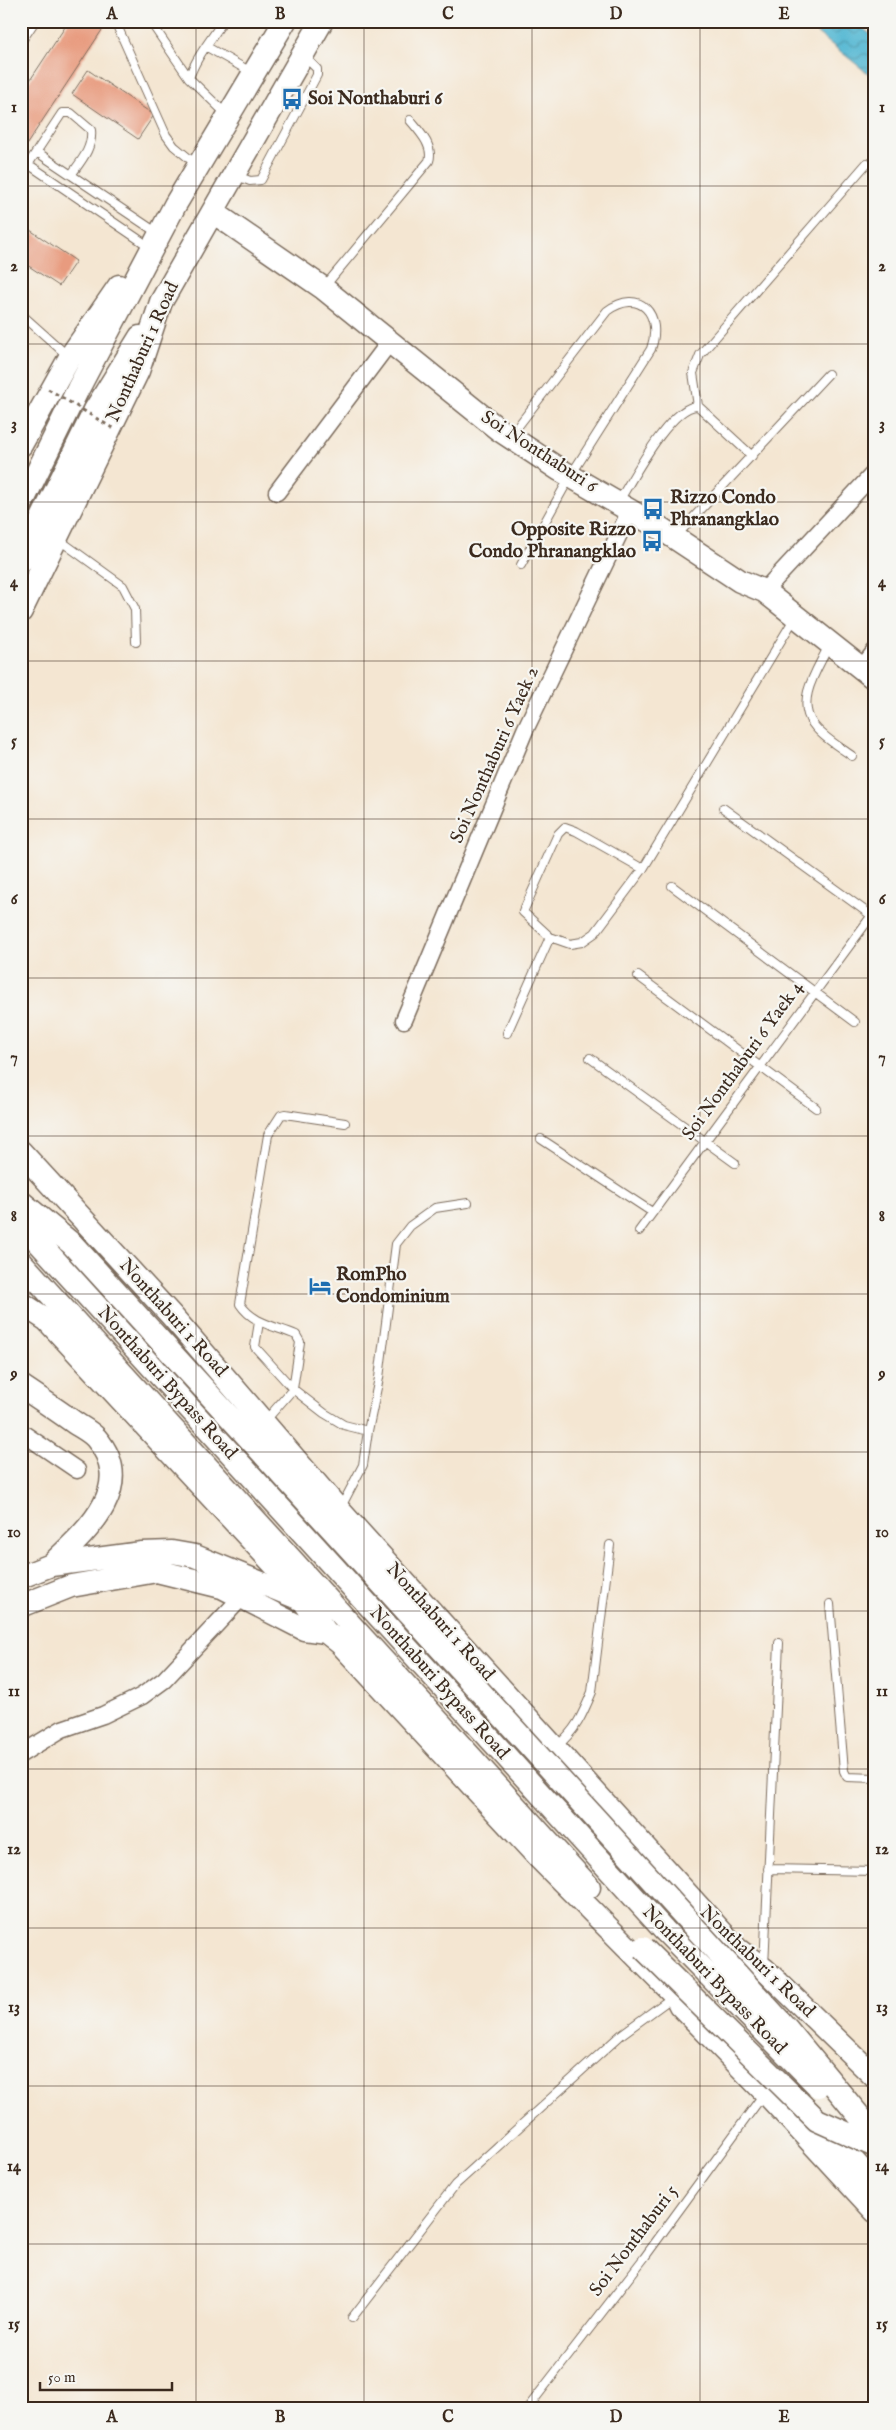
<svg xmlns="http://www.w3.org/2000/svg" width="896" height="2430" font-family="'IM FELL English',serif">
  <defs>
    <pattern id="water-waves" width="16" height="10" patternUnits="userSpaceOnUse" patternTransform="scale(1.25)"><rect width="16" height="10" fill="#55b8d3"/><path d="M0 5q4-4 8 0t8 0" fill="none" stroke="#4896ab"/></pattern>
  </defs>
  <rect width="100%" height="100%" fill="#f6f6f2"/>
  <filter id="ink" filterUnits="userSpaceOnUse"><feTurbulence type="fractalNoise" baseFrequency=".02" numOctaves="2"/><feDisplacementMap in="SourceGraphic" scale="10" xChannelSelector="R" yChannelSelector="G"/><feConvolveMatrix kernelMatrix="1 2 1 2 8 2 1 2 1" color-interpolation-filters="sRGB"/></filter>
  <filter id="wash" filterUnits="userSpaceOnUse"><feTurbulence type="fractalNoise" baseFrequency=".0096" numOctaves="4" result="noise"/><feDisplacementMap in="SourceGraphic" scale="20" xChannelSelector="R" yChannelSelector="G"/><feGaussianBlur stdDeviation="1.12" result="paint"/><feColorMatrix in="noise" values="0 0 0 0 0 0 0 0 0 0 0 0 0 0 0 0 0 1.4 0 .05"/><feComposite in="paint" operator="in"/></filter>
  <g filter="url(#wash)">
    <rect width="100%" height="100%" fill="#f4e6d2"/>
    <!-- water -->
    <path fill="url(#water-waves)" stroke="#487178" d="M795,21h59l21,17v41l-64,-51z"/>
    <g id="blocks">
      <!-- building -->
      <path fill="#e89b7f" d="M69,21h33l4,3 -85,129v-59z
        M88,70l66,45 -16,24 -66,-45z
        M30,230l46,31 -17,25 -38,-25v-17z"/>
    </g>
  </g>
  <g filter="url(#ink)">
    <use href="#blocks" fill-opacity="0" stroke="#7c6c5d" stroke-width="1"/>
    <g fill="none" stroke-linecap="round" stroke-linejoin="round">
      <!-- lane casing -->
      <g stroke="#7c6c5d" stroke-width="10">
        <path id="lane" d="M115,21l51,114 8,11 23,19
          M150,21l39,57
          M223,21c-12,19 -27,36 -34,57l37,36
          M21,42l14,-21
          M207,47l44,25
          M37,152l119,80
          M28,164l119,81
          M21,175l41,-62h9l20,17c2,18 -10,31 -20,45
          M237,176l13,5 11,-1 56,-105v-6l-13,-13
          M325,286l104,-125c5,-15 -10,-30 -19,-41
          M21,314l47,42
          M512,434l95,-123c33,-24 56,4 44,38l-80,126 -50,90
          M752,456l-54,-50 -5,-33 7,-18 167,-192
          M619,501c14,-23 52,-96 79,-95
          M677,535l151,-161
          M58,539l65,47 12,23 1,33
          M829,645c-11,24 -34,55 -16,79 9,13 27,23 39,32
          M723,808l152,110
          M643,869l-67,-38 -11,-4 -7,7 -35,78 27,25 20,7 12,-2 13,-9 48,-64 151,-250
          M672,886l183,136
          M638,976l178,132
          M507,1033l43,-96
          M590,1058l145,105
          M541,1139l111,73
          M639,1231l236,-320
          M259,1322l-4,25 38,42 31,24 20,12 24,6
          M266,1420l27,-31 7,-47 -4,-7c-20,-9 -43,-11 -56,-31l28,-169 13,-20 4,-1 60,9
          M341,1507l22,-42 5,-34 11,-53 17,-134 14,-18 25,-18 33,-5
          M830,1604l14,167 3,6 28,1
          M556,1747c20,-17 26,-31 36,-55l18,-147
          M768,1869l107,2
          M764,1966l15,-323
          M352,2318l103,-133 167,-151 52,-38
          M527,2409l117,-151 119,-163"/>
      </g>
      <!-- street casing -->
      <g stroke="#7c6c5d" stroke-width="19">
        <path id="street" d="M277,492l112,-149
          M764,591l111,-119
          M862,668l13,-17
          M404,1020l121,-290 106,-221
          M21,1432l56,38
          M21,1754l41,-25 41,-14 39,-19 22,-16 78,-83"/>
      </g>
      <!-- secondary casing -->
      <g stroke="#7c6c5d" stroke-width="25">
        <path id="secondary" d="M213,212l110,76 175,141 62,41 100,58 80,53 24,10 111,88
          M21,445l49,-88 49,-71
          M21,505l57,-116 97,-184 110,-184
          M21,561l74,-151 45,-73
          M21,611l117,-240 23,-69 161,-281
          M21,1152l150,163 168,195 398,439 27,20 111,108
          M21,1202l51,42 402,441
          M21,1223l643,707
          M21,1262l568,625
          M21,1303l26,17 249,268 7,11
          M21,1386c18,12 36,24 54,37 6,4 16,9 21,15 42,49 -10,94 -45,127
          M21,1577l30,-12 91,-12 30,-1 23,4 108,44 23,32 14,11 200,216 135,136 5,10 85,87 110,119
          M21,1606l50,-20 86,-15 65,16 82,42 22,3
          M817,2120l58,65"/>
      </g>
      <!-- lane -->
      <use href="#lane" stroke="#fff" stroke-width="8"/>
      <!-- street -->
      <use href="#street" stroke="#fff" stroke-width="16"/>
      <!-- secondary -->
      <use href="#secondary" stroke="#fff" stroke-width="22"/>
      <!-- secondary-bridge casing -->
      <g stroke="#7c6c5d" stroke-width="25" stroke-linecap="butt">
        <path id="secondary-bridge" d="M474,1685l314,345 87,105
          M664,1930l154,156
          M643,1948l174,172 58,26"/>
      </g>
      <!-- path-bridge -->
      <path stroke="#7c6c5d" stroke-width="3" stroke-dasharray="4 4" stroke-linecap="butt" d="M48,389l66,40"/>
      <!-- secondary-bridge -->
      <use href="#secondary-bridge" stroke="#fff" stroke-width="22"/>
    </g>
  </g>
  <!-- grid -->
  <path fill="none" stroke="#3b2a1e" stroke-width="1" stroke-opacity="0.55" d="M196,21v2388M364,21v2388M532,21v2388M700,21v2388M21,186h854M21,344h854M21,502h854M21,661h854M21,819h854M21,978h854M21,1136h854M21,1294h854M21,1452h854M21,1611h854M21,1769h854M21,1928h854M21,2086h854M21,2244h854"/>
  <!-- icons -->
  <defs>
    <g id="bus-bare" transform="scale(1.725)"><path d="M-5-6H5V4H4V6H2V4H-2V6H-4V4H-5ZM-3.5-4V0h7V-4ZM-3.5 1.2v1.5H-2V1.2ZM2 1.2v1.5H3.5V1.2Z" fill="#1f6fb2" stroke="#f6f6f2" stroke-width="2.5" paint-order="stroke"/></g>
    <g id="hotel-bare" transform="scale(1.725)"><path d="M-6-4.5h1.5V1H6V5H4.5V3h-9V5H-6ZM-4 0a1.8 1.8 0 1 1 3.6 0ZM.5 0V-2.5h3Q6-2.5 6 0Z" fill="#1f6fb2" stroke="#f6f6f2" stroke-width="2.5" paint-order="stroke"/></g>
  </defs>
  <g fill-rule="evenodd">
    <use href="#bus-bare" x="292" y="99"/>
    <use href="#bus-bare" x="653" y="509"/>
    <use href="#bus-bare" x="652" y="541"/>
    <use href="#hotel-bare" x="320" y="1286"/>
  </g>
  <g text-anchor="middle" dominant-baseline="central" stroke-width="4.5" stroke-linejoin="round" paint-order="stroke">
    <!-- poi labels -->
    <g font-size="19" font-weight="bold" fill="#3b2a1e" stroke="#f6f6f2" text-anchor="start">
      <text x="308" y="99">Soi Nonthaburi 6</text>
      <text x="670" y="498">Rizzo Condo<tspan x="670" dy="22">Phranangklao</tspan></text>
      <text x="636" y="530" text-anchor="end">Opposite Rizzo<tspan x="636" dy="22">Condo Phranangklao</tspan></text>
      <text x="336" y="1275">RomPho<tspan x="336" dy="22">Condominium</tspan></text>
    </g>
    <!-- street labels -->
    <g font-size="19" fill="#3b2a1e" stroke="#f6f6f2">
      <text transform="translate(143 352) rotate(-66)">Nonthaburi 1 Road</text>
      <text transform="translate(539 452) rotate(33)">Soi Nonthaburi 6</text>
      <text transform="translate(495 755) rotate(-66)">Soi Nonthaburi 6 Yaek 2</text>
      <text transform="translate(743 1061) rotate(-54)">Soi Nonthaburi 6 Yaek 4</text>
      <text transform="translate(173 1318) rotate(48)">Nonthaburi 1 Road</text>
      <text transform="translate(167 1383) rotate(48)">Nonthaburi Bypass Road</text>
      <text transform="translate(440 1622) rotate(48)">Nonthaburi 1 Road</text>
      <text transform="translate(439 1683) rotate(48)">Nonthaburi Bypass Road</text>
      <text transform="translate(757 1962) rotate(44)">Nonthaburi 1 Road</text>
      <text transform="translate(714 1980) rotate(46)">Nonthaburi Bypass Road</text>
      <text transform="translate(634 2241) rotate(-53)">Soi Nonthaburi 5</text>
    </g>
  </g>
  <!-- margin -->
  <rect width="896" height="2430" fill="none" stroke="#f6f6f2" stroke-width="55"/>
  <!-- scale -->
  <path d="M40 2382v8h132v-8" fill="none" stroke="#3b2a1e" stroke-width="2.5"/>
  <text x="48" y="2382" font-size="15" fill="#3b2a1e" stroke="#f6f6f2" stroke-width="4" paint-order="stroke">50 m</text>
  <rect x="28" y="28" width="840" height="2374" fill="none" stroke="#3b2a1e" stroke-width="2"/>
  <g font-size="16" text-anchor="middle" font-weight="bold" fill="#3b2a1e">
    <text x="112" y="19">A</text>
    <text x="280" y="19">B</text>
    <text x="448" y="19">C</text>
    <text x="616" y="19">D</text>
    <text x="784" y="19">E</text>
    <text x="14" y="112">1</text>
    <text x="882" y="112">1</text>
    <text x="14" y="271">2</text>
    <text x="882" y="271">2</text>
    <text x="14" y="429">3</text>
    <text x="882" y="429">3</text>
    <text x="14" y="587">4</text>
    <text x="882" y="587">4</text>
    <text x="14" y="746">5</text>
    <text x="882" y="746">5</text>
    <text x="14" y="904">6</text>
    <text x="882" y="904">6</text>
    <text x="14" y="1062">7</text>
    <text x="882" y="1062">7</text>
    <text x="14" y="1221">8</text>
    <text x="882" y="1221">8</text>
    <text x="14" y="1379">9</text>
    <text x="882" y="1379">9</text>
    <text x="14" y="1537">10</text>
    <text x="882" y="1537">10</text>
    <text x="14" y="1696">11</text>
    <text x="882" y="1696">11</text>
    <text x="14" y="1854">12</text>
    <text x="882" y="1854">12</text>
    <text x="14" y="2012">13</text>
    <text x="882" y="2012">13</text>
    <text x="14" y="2171">14</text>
    <text x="882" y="2171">14</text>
    <text x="14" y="2329">15</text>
    <text x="882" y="2329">15</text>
    <text x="112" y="2422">A</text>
    <text x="280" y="2422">B</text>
    <text x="448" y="2422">C</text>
    <text x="616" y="2422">D</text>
    <text x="784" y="2422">E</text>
  </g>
</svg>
